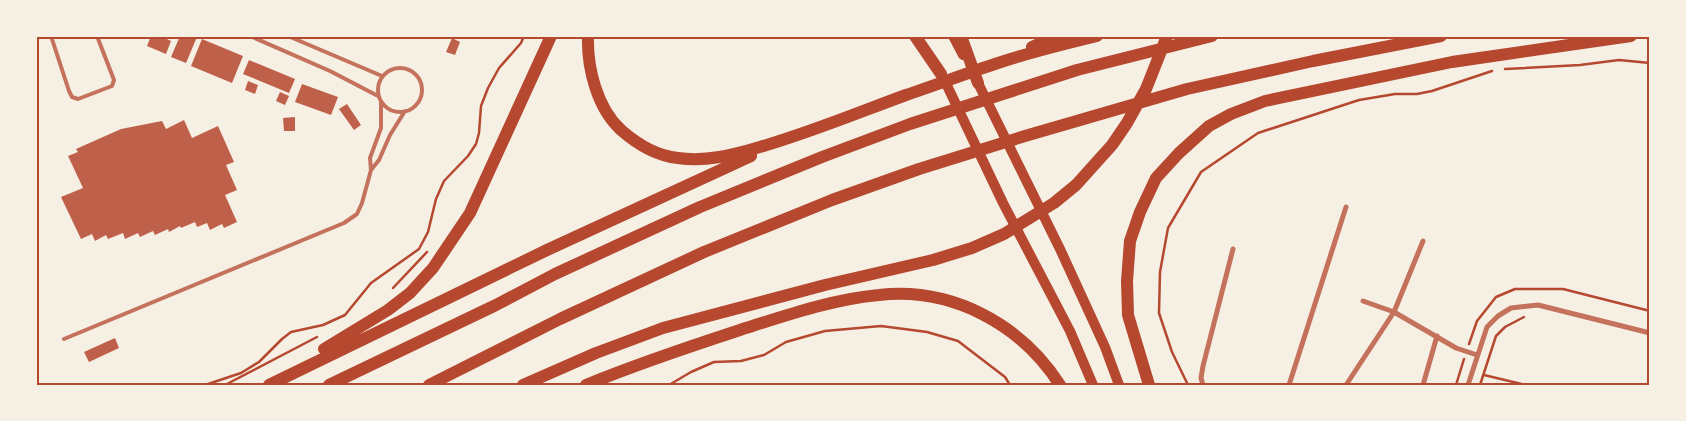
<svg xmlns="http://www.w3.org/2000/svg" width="1686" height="421" font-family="'IBM Plex Sans',sans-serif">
  <rect width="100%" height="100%" fill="#f6efe4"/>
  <!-- building -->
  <path fill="#bf614a" d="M151,36h10l10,5 -5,13 -19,-8z
    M180,36l17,1 -11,26 -15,-6z
    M452,38l8,4 -5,13 -9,-3z
    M202,39l41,17 -11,27 -41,-17z
    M249,60l46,19 -6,14 -46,-19z
    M248,81l10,4 -3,9 -10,-4z
    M302,84l36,13 -7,18 -36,-13z
    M280,92l9,4 -4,9 -9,-4z
    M347,104l14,21 -7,5 -15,-21z
    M295,117v14h-11l-1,-13z
    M184,120l8,18 26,-12 16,36 -8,3 11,25 -12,5 12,27 -13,6 -2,-4 -12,6 -3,-7 -10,4 -2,-5 -14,6 -1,-2 -11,6 -1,-3 -13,6 -2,-4 -13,6 -2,-4 -13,6 -2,-6 -15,6 -2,-4 -11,6 -3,-7 -11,5 -20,-42 22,-9 -15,-32 10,-4 -2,-3 45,-20 41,-8 4,8z
    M115,338l4,10 -30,14 -5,-10z"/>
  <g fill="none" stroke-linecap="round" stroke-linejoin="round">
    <!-- path -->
    <path stroke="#b5482f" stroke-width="2.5" d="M1505,69l75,-4 39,-5 31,3
      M393,288l34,-36
      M1469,344l8,-23 19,-24 19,-8h48l87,22
      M1484,375l42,10
      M205,385l36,-12 18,-11 23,-23 9,-7 32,-7 22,-10 26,-32 48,-34 9,-17 8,-33 8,-18 24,-25 8,-12 3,-11 2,-27 7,-18 11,-20 22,-25 3,-7
      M225,385l92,-48
      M669,385l22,-13 23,-10 27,-1 23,-6 22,-13 39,-11 56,-5 46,6 31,9 47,36 5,8
      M1188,385l-16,-33 -13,-39 1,-41 8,-44 33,-56 57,-39 101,-33 36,-6h22l15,-3 60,-20
      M1456,385l8,-26
      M1480,385l16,-49 9,-9 19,-10
      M1648,385l2,-7"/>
    <!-- service -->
    <path stroke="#c5725c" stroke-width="4" d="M51,36l18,55 3,6 6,2 34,-13 2,-6 -17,-44
      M250,36l80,35 48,25
      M288,36l94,40
      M378 90a22 22 0 1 1 44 0a22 22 0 1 1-44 0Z
      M381,102v26l-11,30 1,12 8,-10 11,-25 15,-24
      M64,339l280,-116 13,-9 5,-11 9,-33"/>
    <!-- minor -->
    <path stroke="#c5725c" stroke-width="5" d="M1363,301l31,11 29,-71
      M1203,385l-2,-7 2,-12 30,-117
      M1289,385l57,-178
      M1346,385l48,-73 62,36 21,7
      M1423,385l14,-49
      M1468,385l19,-58 11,-11 13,-8 27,-3 112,28"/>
    <!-- secondary -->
    <path stroke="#b5482f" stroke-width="10" d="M953,36l10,19
      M942,75l61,128 67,128 23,54
      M975,77l85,172 45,98 14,38"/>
    <!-- primary -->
    <path stroke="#b5482f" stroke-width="12" d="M588,36c-1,32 9,72 33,94 16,14 36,26 57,28 28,4 55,-3 82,-11 49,-14 97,-34 146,-52 30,-10 61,-22 92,-32 33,-11 66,-19 99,-27
      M915,36l26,38
      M961,36l17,47
      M1032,47l25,-11
      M324,349l64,-39 22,-17 23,-25 37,-55 81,-177
      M269,385l278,-135 204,-94
      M329,385l167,-80 59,-31 145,-67 122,-50 88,-33 167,-54 135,-34
      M429,385l131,-66 144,-67 128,-52 87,-31 106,-33 162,-47 126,-28 128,-25
      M523,385l73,-32 67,-25 162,-43 108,-25 39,-12 32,-14 50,-31 22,-18 36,-40 15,-22 19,-34 21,-53
      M586,385c51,-21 102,-38 154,-55 44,-14 93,-31 139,-35 73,-8 142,29 181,90
      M1149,385l-21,-70 -1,-34 3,-40 10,-29 16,-34 23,-25 30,-27 22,-12 34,-13 187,-39 179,-26"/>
  </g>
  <!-- border -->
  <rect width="1686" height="421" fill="none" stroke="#f6efe4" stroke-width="75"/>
  <rect x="38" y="38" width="1610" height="346" fill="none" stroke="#b5482f" stroke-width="2"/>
</svg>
